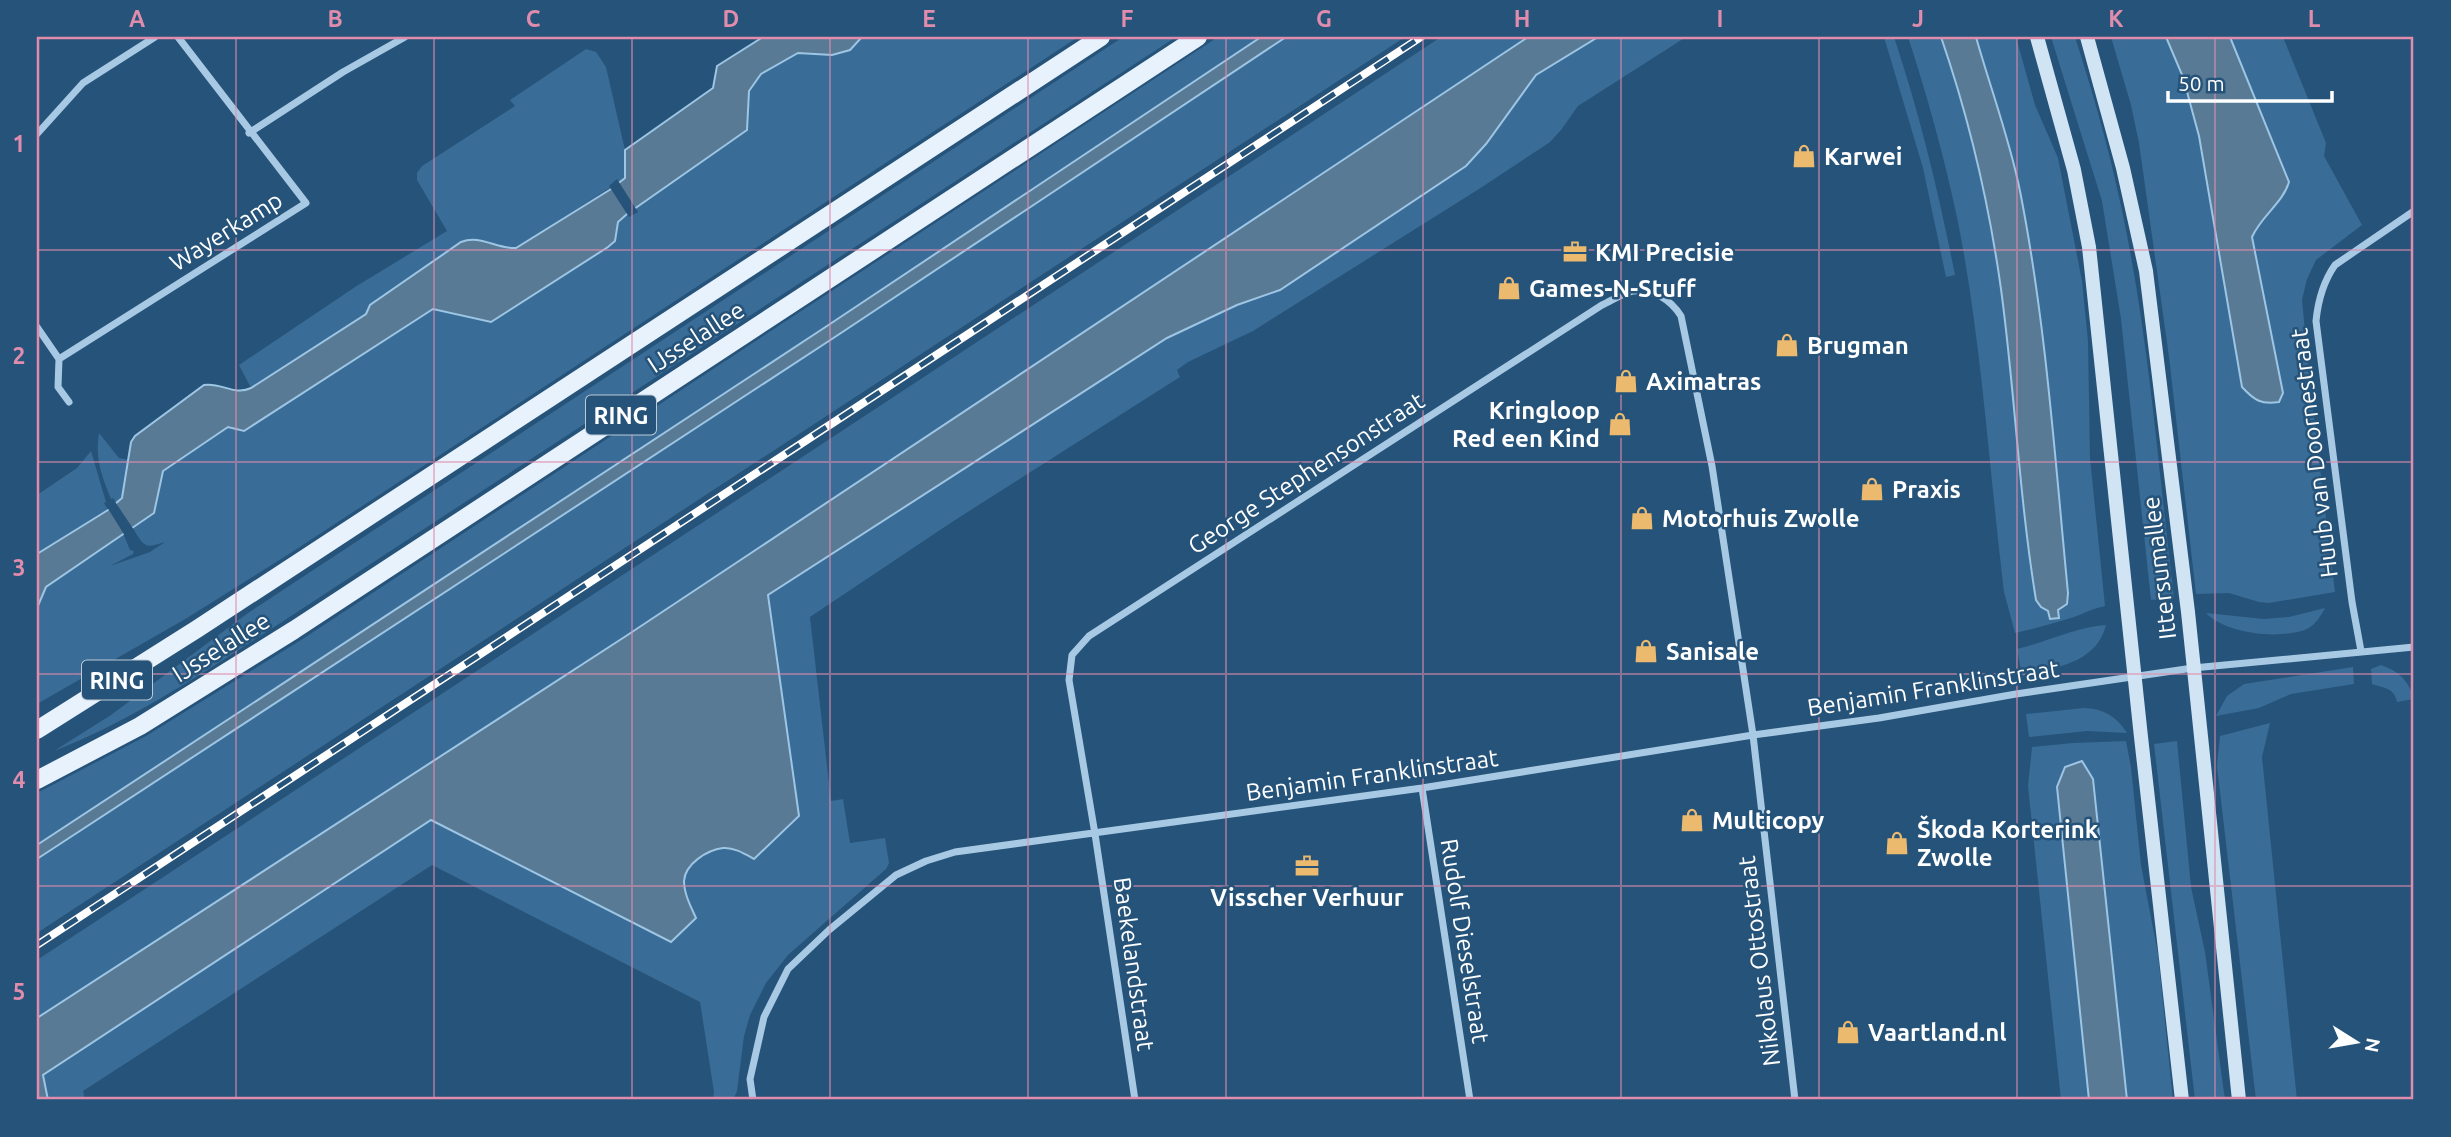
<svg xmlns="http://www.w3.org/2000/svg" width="2451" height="1137" font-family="Ubuntu,sans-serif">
  <rect width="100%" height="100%" fill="#265379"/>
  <!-- green -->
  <path fill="#396c96" d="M862,37h216l-789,517 -102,64 -150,86v-96l9,-21 77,-54 7,17 4,1 -1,3 -23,12 40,-14 15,-10c-22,7 -20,5 -33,-15l22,-14 9,-42 65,-45 16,5 189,-122 58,13 117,-75 7,-6 3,-19 9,-8 120,-83 2,-40 12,-17 37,-21 34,2 17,-5z
    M1123,37h53l-914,598c-67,43 -133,87 -208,116l57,-36 137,-102z
    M1218,37h43l-434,289 -790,519v-52l109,-57 155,-96z
    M1286,37h119l-1368,896v-74l801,-524z
    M1441,37h87l-902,599 -589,382v-58z
    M1598,37h88l-108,69 -17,24 -11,12 -71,47 -226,142 -65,31 -11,8 3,7 -228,145 -142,95 21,184 12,-2 7,44 35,-5 4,25 -3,6 -98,86 -22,28 -16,32 -6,21 -7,55 -4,9h-20l1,-8 -14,-90 -268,-137 -349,226 2,9h-37l-5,-25 388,-256 240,123 25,-24c-5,-11 -12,-24 -12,-37 1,-17 23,-31 39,-33 8,-1 15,3 21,5l55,-37 -32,-221 400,-257 70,-33 43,-15 186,-124 20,-22 50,-69z
    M1884,37h10c26,78 45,157 61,238l-9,2 -23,-109z
    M1908,37h33c63,183 76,379 100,570l7,4 3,8 17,-26 -37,-339 -12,-67 -43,-150h40l19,68 23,53 24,123 6,60 2,117 15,148c-11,2 -20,7 -31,11 -20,6 -39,12 -59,16l-11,-41c-15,-123 -22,-248 -46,-370 -13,-62 -30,-124 -50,-185z
    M2051,37h24c18,56 34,112 46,169 28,129 37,261 53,392l-23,2 -30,-281 -19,-118z
    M2111,37h55l17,40 16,59 43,251 41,6 -31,-157c10,-20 31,-33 37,-54l-59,-145h53l43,106 -2,13 38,69 -46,35 -9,19 -5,21 10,101 23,191 -66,11 -10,-1 -30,-9 -33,1 -27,-237 -30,-214 -8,-38z
    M586,49l10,3 10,15 19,83v28l-109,70c-22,1 -31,-12 -55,-6l-91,62 -4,10 -115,74 -12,-23 116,-78 92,-56 -30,-51v-7l5,-7 93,-60 -5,-6z
    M99,433l20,25 10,2 -4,33 -9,10 -3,-5 -2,1c-10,-25 -16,-40 -12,-66z
    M91,451l15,51 -2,1 4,7 -71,44v-59l40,-27z
    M2325,608c-4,8 -10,17 -18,21 -27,11 -81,5 -101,-16l58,6 25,-2z
    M2106,625c-10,39 -50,42 -84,51l-5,-27c30,-7 59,-22 89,-24z
    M2381,665c18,6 28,16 33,34l-17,3c-3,-15 -14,-14 -25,-18l-1,-15z
    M2353,667l1,17 -63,10 -32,14 -43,8 11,-20 17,-12z
    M2084,708c19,0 33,9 43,25l-40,-2 -58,6 -3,-23z
    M2270,723l-8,34 35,343h-41l-39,-334 3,-30z
    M2126,741l5,26 10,98 17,89 15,146h-46l-34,-321 -36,8 32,313h-28l-33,-314 4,-39 41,-4z
    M2177,741l14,146 14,65 20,148h-30l-41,-356z"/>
  <!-- water -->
  <path fill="#597a95" stroke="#9dc5e4" stroke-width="2" d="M763,37h99l-12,13 -18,5 -34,-2 -37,21 -12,17 -2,39 -120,84 -9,8 -3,19 -7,6 -117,75 -58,-13 -189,122 -16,-4 -65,44 -9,42 -108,74 -9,21v-54l71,-44 14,-12 9,-56 4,-6 69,-51c17,-3 30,11 47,3l115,-74 4,-9 91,-63c19,-8 35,7 55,6l95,-59 14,-11v-28l88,-62 4,-22z
    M1261,37h25l-448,298 -801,524v-14l790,-519z
    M1528,37h70l-62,38 -50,69 -20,22 -186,124 -43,15 -70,33 -399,257 31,221 -45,43c-9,-5 -20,-12 -31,-11 -16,2 -38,16 -39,33 0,13 7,26 12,37l-25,24 -240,-122 -388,255 5,25h-11v-82l589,-382z
    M1941,37h35c14,50 34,103 44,154 26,132 35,268 48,402l-1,11 -9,6 1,8 -9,1 -2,-8 -7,-4 -5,-7c-17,-103 -21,-208 -35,-311 -12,-85 -32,-171 -60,-252z
    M2166,37h64l59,145c-6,21 -28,34 -37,55l31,156 -4,9c-18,3 -25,-2 -37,-15l-43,-251 -16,-59z
    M2082,761l11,18 34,321h-38l-32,-313 8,-20z"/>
  <!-- pier -->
  <path fill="#265379" d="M617,179l21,33 -9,5 -20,-31z
    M114,500l20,30 -9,6 -18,-29z"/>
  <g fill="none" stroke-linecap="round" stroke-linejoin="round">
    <!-- minor -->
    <path stroke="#a8c9e3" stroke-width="7" d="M249,133l94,-61 62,-35
      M37,134l46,-51 72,-46
      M37,327l22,32 -1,28 11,15
      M59,359l247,-156 -128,-166
      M2361,651l-9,-49 -36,-281c2,-20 7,-39 19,-56l79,-54
      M1422,788l48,312
      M753,1100l-3,-21 14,-62 24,-48 41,-39 67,-55 30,-14 29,-9 467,-64 331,-53 126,-17 137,-24 177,-26 221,-21
      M1135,1100l-40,-266 -26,-154 3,-25 17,-19 513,-331c9,-4 21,-12 31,-14 21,-2 38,9 48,25l31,150 41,269 42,365"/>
    <!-- secondary -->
    <path stroke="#d1e4f4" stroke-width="14" d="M2037,37l37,133 15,77 52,490 41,363
      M2087,37l36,131 23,103 42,341 51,488"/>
    <!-- primary -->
    <path stroke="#e8f2fc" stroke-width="18" d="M37,730l160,-101 904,-592
      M37,780l103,-54 154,-96 904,-593"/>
    <!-- rail casing -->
    <g stroke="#fff" stroke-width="8">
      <path id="rail" d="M37,945l1384,-908"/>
    </g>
    <!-- rail -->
    <use href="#rail" stroke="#265379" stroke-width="5" stroke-dasharray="16" stroke-linecap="butt"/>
  </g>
  <!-- grid -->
  <path fill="none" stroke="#e08cad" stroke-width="2" stroke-opacity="0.55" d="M236,37v1063M434,37v1063M632,37v1063M830,37v1063M1028,37v1063M1226,37v1063M1423,37v1063M1621,37v1063M1819,37v1063M2017,37v1063M2215,37v1063M37,250h2377M37,462h2377M37,674h2377M37,886h2377"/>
  <!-- icons -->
  <defs>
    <g id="shop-bare" transform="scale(1.89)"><path d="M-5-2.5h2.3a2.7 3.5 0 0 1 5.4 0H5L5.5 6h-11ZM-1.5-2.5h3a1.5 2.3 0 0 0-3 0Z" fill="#ecba6e" stroke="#265379" stroke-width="2.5" paint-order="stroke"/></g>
    <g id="office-bare" transform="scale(1.89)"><path d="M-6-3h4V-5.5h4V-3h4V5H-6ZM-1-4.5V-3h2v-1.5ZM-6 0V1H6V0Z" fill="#ecba6e" stroke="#265379" stroke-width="2.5" paint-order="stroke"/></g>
  </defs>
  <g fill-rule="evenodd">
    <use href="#shop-bare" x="1804" y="156"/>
    <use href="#office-bare" x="1575" y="252"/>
    <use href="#shop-bare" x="1509" y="288"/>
    <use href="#shop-bare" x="1787" y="345"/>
    <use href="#shop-bare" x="1626" y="381"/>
    <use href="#shop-bare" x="1620" y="424"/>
    <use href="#shop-bare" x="1872" y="489"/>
    <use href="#shop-bare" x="1642" y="518"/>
    <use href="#shop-bare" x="1646" y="651"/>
    <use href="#shop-bare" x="1692" y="820"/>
    <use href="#shop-bare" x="1897" y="843"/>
    <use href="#office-bare" x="1307" y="866"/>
    <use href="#shop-bare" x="1848" y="1032"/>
  </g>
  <g text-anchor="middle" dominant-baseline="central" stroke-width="5" stroke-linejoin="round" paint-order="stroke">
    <!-- shield labels -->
    <g fill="#265379" stroke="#becbd7" stroke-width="2">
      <rect x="586" y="395.5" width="70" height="39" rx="5"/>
      <rect x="82" y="660.5" width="70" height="39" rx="5"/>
    </g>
    <g font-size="23" font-weight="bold" fill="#fff">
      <text x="621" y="415">RING</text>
      <text x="117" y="680">RING</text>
    </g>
    <!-- poi labels -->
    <g font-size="24" font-weight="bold" fill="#fff" stroke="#265379" text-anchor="start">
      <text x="1824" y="156">Karwei</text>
      <text x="1595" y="252">KMI Precisie</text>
      <text x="1529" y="288">Games-N-Stuff</text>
      <text x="1807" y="345">Brugman</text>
      <text x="1646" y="381">Aximatras</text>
      <text x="1600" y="410" text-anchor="end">Kringloop<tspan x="1600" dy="28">Red een Kind</tspan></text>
      <text x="1892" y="489">Praxis</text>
      <text x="1662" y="518">Motorhuis Zwolle</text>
      <text x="1666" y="651">Sanisale</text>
      <text x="1712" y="820">Multicopy</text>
      <text x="1917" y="829">Škoda Korterink<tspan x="1917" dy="28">Zwolle</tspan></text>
      <text x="1307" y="897" text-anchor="middle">Visscher Verhuur</text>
      <text x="1868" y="1032">Vaartland.nl</text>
    </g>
    <!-- street labels -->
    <g font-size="24" fill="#fff" stroke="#265379">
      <text transform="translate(226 231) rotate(-32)">Wayerkamp</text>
      <text transform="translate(696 337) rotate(-33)">IJsselallee</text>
      <text transform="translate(2314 453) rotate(-97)">Huub van Doornestraat</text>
      <text transform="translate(1306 473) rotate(-33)">George Stephensonstraat</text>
      <text transform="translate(2159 568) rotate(-97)">Ittersumallee</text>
      <text transform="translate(221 647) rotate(-32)">IJsselallee</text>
      <text transform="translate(1933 688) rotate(-9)">Benjamin Franklinstraat</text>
      <text transform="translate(1372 775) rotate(-8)">Benjamin Franklinstraat</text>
      <text transform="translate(1465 941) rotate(81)">Rudolf Dieselstraat</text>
      <text transform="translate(1759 961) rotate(-97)">Nikolaus Ottostraat</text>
      <text transform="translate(1134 964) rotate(82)">Baekelandstraat</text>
    </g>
  </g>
  <!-- border -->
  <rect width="2451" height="1137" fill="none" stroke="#265379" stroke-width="77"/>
  <!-- north arrow -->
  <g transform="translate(2356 1042) rotate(101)" stroke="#265379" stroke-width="5" paint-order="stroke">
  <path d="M0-5L12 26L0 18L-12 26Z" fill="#ffffff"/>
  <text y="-10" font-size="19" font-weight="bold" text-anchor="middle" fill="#ffffff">N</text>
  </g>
  <!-- scale -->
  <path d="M2168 91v10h164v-10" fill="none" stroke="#ffffff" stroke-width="3.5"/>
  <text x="2178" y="91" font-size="21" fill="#ffffff" stroke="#265379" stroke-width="5" paint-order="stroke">50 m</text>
  <rect x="38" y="38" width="2374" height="1060" fill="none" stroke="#e08cad" stroke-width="2.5"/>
  <g font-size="23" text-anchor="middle" font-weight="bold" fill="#e08cad">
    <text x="137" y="27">A</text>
    <text x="335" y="27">B</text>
    <text x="533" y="27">C</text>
    <text x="731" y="27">D</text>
    <text x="929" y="27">E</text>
    <text x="1127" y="27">F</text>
    <text x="1324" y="27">G</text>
    <text x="1522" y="27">H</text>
    <text x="1720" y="27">I</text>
    <text x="1918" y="27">J</text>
    <text x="2116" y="27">K</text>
    <text x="2314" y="27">L</text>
    <text x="19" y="152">1</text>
    <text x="19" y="364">2</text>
    <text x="19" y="576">3</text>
    <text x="19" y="788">4</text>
    <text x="19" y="1000">5</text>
  </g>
</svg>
